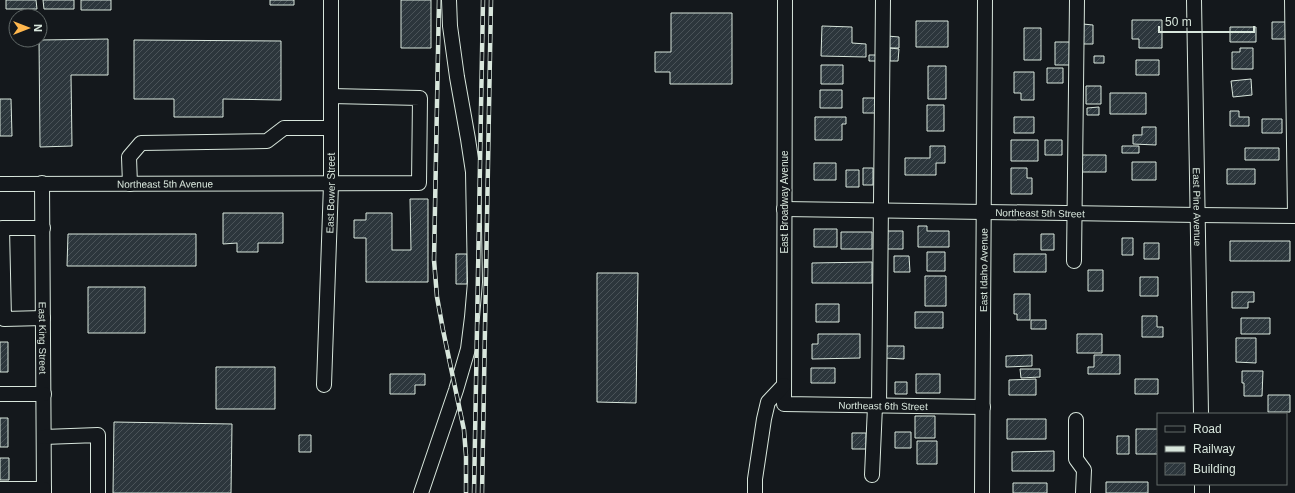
<svg xmlns="http://www.w3.org/2000/svg" width="1295" height="493" font-family="Helvetica,sans-serif">
  <defs>
    <pattern id="building-hatch" width="6" height="6" patternUnits="userSpaceOnUse"><rect width="6" height="6" fill="#2c363c"/><path d="M-1 1l2-2M0 6l6-6M5 7l2-2" fill="none" stroke="#4a5358"/></pattern>
  </defs>
  <rect width="100%" height="100%" fill="#14181c"/>
  <!-- building -->
  <path fill="url(#building-hatch)" stroke="#d8e6dc" d="M6,0h30l1,9h-31z
    M43,0h31v9h-30z
    M81,0h30v10h-30z
    M270,0h24v5h-24z
    M401,0h30v48h-30z
    M671,13h61v71h-62v-12h-15v-20h16z
    M1132,20h30v28h-23v-9h-7z
    M916,21h32v26h-32z
    M1272,22h14v17h-14z
    M1083,24l10,1v19h-10z
    M822,26l30,1v16l14,1v13l-45,-1z
    M1230,27h26v15h-26z
    M1024,28h17v32h-17z
    M887,36l12,1v11h-12z
    M108,39v36h-37l1,71 -32,1 -1,-107z
    M134,40l147,1v59l-58,-1v18h-49v-18h-40z
    M1055,42h16v23h-16z
    M890,48l9,1 -1,12h-8z
    M1240,48h13v21h-21v-17h8z
    M869,55h8v6h-8z
    M1094,56h10v7h-10z
    M1136,60h23v15h-23z
    M821,65h22v19h-22z
    M928,66h18v33h-18z
    M1047,68h16v15h-16z
    M1014,72h20v28h-13v-7h-7z
    M1251,79l1,16 -19,2 -2,-16z
    M1086,86h15v18h-15z
    M820,90h22v18h-22z
    M1110,93h36v21h-36z
    M863,98h12v15h-12z
    M0,99h11l1,37h-12z
    M927,105h17v26h-17z
    M1099,107v8h-12v-7z
    M1230,111h9v6h10v9h-19z
    M815,117h31v7h-4v16h-27z
    M1014,117h20v16h-20z
    M1262,119h20v14h-20z
    M1142,127h14v18l-23,-1v-9h9z
    M1011,140h27v21h-27z
    M1045,140h17v15h-17z
    M930,146h15v17h-9v12h-31v-17h25z
    M1122,146h17v7h-17z
    M1245,148h34v12h-34z
    M1079,155h27v17h-27z
    M1132,162h24v18h-24z
    M814,163h22v17h-22z
    M863,168h10v17h-10z
    M1011,168h16v10h5v16h-21z
    M1227,169h28v15h-28z
    M846,170h13v17h-13z
    M410,199h18v83h-62v-44h-12v-18h12v-7h26v37h19z
    M223,213h60v30h-25v9h-21v-9l-14,1z
    M918,226h9v5h22v16h-31z
    M814,229h23v18h-23z
    M882,231h21v18h-21z
    M841,232h31v17h-31z
    M68,234h128v32h-129z
    M1041,234h13v16h-13z
    M1122,238h11v17h-11z
    M1230,241h60v20h-60z
    M1144,243h15v16h-15z
    M927,252h18v19h-18z
    M456,254h11v30h-11z
    M1014,254h32v18h-32z
    M894,256h15l1,16h-16z
    M872,262v21h-60v-20z
    M1088,270h15v21h-15z
    M597,273h41l-2,130 -39,-1z
    M925,276h21v30h-21z
    M1140,277h18v19h-18z
    M88,287h57v46h-57z
    M1232,292h22v10h-6v6h-16z
    M1014,294h16v26h-13v-6h-3z
    M816,304h23v18h-23z
    M915,312h28v16h-28z
    M1142,316h15v11h6v10h-21z
    M1241,318h29v16h-29z
    M1031,320h15v9h-15z
    M818,334h42v24l-48,1v-15h6z
    M1077,334h25v19h-25z
    M1236,338h20v25l-20,-1z
    M0,342h8v30h-8z
    M884,346h20v13l-20,-1z
    M1032,355v11l-26,1v-11z
    M1094,355h26v19h-32v-7h6z
    M216,367h59v42h-59z
    M811,368h24v15h-24z
    M1020,369h20v8l-19,1z
    M1242,371h21l-1,25h-18v-13h-2z
    M390,374h35v11h-10v9h-25z
    M916,374h24v19h-24z
    M1036,379v16h-27v-15z
    M1135,379h23v15h-23z
    M895,382h12v12h-12z
    M1268,395h22v17h-22z
    M915,416h20v22h-20z
    M0,418h8v29h-8z
    M1007,419h39v20h-39z
    M114,422l118,2 -1,69h-118z
    M1136,429h22v25h-22z
    M895,432h16v16h-16z
    M852,433h14v16h-14z
    M299,435h12v17h-12z
    M1117,436h12v18h-12z
    M917,441h20v23h-20z
    M1054,451v20h-42v-19z
    M0,458h9v22h-9z
    M1106,482h42v11h-42z
    M1013,483h34v10h-34z"/>
  <g fill="none" stroke-linecap="round" stroke-linejoin="round">
    <!-- minor casing -->
    <g stroke="#d8e6dc" stroke-width="16">
      <g id="minor">
        <path id="s1" d="M785,0l-1,404 199,3"/>
        <path id="s2" d="M1194,0l7,414"/>
        <path d="M1292,0l3,215"/>
        <path id="s3" d="M42,183l2,310"/>
        <path id="s4" d="M0,184l419,-1 1,-85 -89,-2"/>
        <path d="M130,184l-1,-27 12,-14 126,-2 17,-13h47"/>
        <path id="s5" d="M784,209l414,6 97,1"/>
        <path d="M43,228h-41l2,91 39,-1"/>
        <path d="M1074,261l3,-261"/>
        <path id="s6" d="M324,385l7,-201v-184"/>
        <path d="M0,394h44"/>
        <path d="M879,406l4,-406"/>
        <path d="M1076,420v39l8,11 -1,23"/>
        <path d="M44,437l54,-2v58"/>
        <path d="M872,475l3,-69"/>
        <path d="M1202,484v9"/>
        <path d="M0,489h44"/>
        <path d="M421,493l35,-103 12,-41 4,-32 3,-35 -2,-110 -5,-33 -11,-62 -7,-51 -1,-26"/>
        <path d="M755,493v-14l9,-60 4,-17 16,-17"/>
        <path id="s7" d="M982,493l3,-493"/>
      </g>
    </g>
    <!-- minor -->
    <use href="#minor" stroke="#14181c" stroke-width="14"/>
    <!-- rail casing -->
    <g stroke="#d8e6dc" stroke-width="4.5">
      <path id="rail" d="M439,0l-5,260 3,37 6,33 21,100 2,26v37
        M474,493l9,-493
        M482,493l9,-493"/>
    </g>
    <!-- rail -->
    <use href="#rail" stroke="#14181c" stroke-width="3" stroke-dasharray="9" stroke-linecap="butt"/>
  </g>
  <g text-anchor="middle" dominant-baseline="central" stroke-width="3" stroke-linejoin="round" paint-order="stroke">
    <!-- street labels -->
    <g font-size="10" fill="#d8e6dc" stroke="#14181c">
      <text stroke="none"><textPath href="#s4" startOffset="165">Northeast 5th Avenue</textPath></text>
      <text stroke="none"><textPath href="#s6" startOffset="192">East Bower Street</textPath></text>
      <text transform="translate(784 202) rotate(-90)">East Broadway Avenue</text>
      <text stroke="none"><textPath href="#s2" startOffset="207">East Pine Avenue</textPath></text>
      <text stroke="none"><textPath href="#s5" startOffset="256">Northeast 5th Street</textPath></text>
      <text stroke="none"><textPath href="#s7" startOffset="223">East Idaho Avenue</textPath></text>
      <text stroke="none"><textPath href="#s3" startOffset="155">East King Street</textPath></text>
      <text stroke="none"><textPath href="#s1" startOffset="503">Northeast 6th Street</textPath></text>
    </g>
  </g>
  <!-- legend -->
  <rect x="1157" y="413" width="130" height="72" fill="#14181c" stroke="#626a69"/>
  <rect x="1165" y="426" width="20" height="6" fill="#14181c" stroke="#626a69"/>
  <text x="1193" y="433" font-size="12" fill="#d8e6dc">Road</text>
  <rect x="1165" y="446" width="20" height="6" fill="#d8e6dc" stroke="#626a69"/>
  <text x="1193" y="453" font-size="12" fill="#d8e6dc">Railway</text>
  <rect x="1165" y="463" width="20" height="12" fill="url(#building-hatch)" stroke="#626a69"/>
  <text x="1193" y="473" font-size="12" fill="#d8e6dc">Building</text>
  <!-- north arrow -->
  <g transform="translate(28 28) rotate(90)"><circle r="19" fill="#14181c" stroke="#626a69"/>
  <path d="M0-3L7 15L0 10L-7 15Z" fill="#ffb74d"/>
  <text y="-6" font-size="11" font-weight="bold" text-anchor="middle" fill="#d8e6dc">N</text>
  </g>
  <!-- scale -->
  <path d="M1159 26v6h95v-6" fill="none" stroke="#d8e6dc" stroke-width="2"/>
  <text x="1165" y="26" font-size="12" fill="#d8e6dc" stroke="#14181c" stroke-width="3" paint-order="stroke">50 m</text>
</svg>
